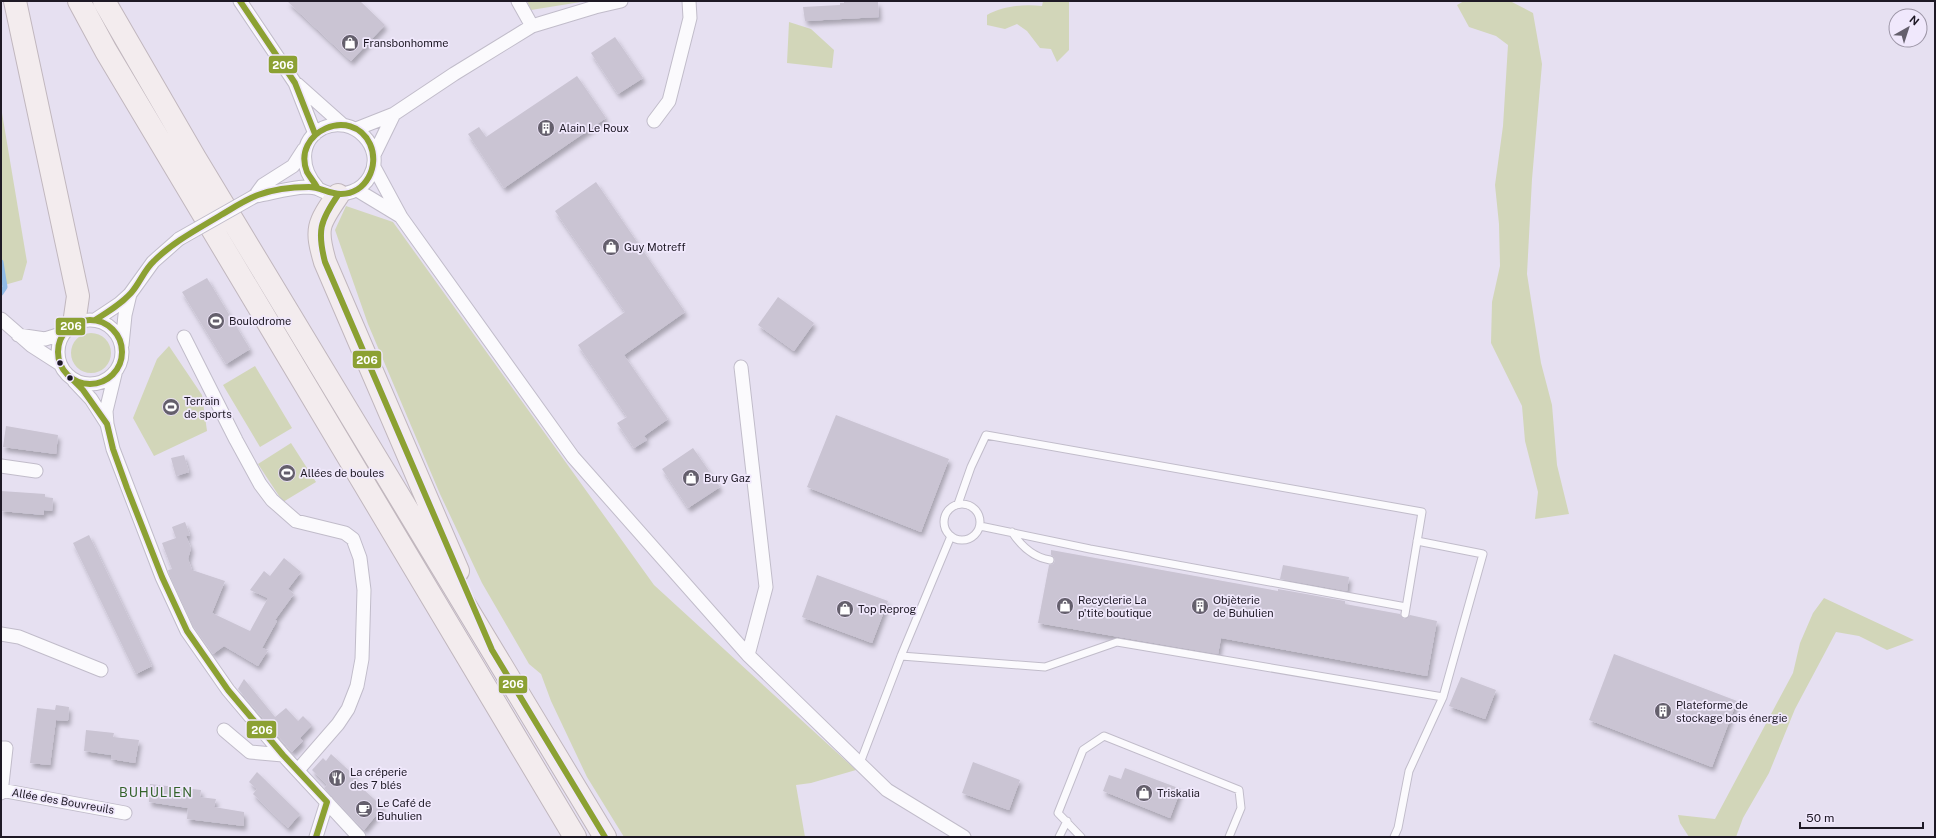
<svg xmlns="http://www.w3.org/2000/svg" width="1936" height="838" font-family="'Public Sans',sans-serif">
  <defs>
    <filter id="shadow"><feDropShadow dx="2.5" dy="4.5" stdDeviation="2" flood-color="#0004"/></filter>
  </defs>
  <rect width="100%" height="100%" fill="#e6e0f1"/>
  <!-- green -->
  <path fill="#d2d6b9" d="M527,1h60l-56,9z
    M1043,1h26v49l-12,12 -6,-13 -11,-1 -13,-17 -10,-7 -12,5 -18,-4v-10c16,-9 36,-11 55,-9z
    M1464,1h46l23,12 9,51 -10,115 -5,95 14,89 11,42 5,60 12,49 -34,5 3,-27 -13,-51 -3,-35 -31,-63 1,-41 8,-36 -1,-42 -4,-39 8,-59 5,-81 -12,-9 -27,-9 -12,-22z
    M789,22l22,7 23,21 -2,18 -45,-5z
    M1,107l26,155 -5,18 -21,6z
    M346,206l47,16 261,363 202,185 -45,13 -15,2 9,52h-181l-37,-60 -36,-76 -10,-27 -12,-10 -47,-81 -42,-89 -72,-170 -33,-94z
    M71 353a20 20 0 1 1 40 0a20 20 0 1 1-40 0Z
    M169,346l33,49 5,36 -53,25 -21,-38 24,-59z
    M255,366l37,62 -32,19 -37,-62z
    M291,443l25,39 -33,20 -25,-38z
    M1824,598l90,42 -27,10 -28,-14 -23,-4 -41,77 -26,64 -26,45 -7,19h-47l-9,-14 -2,-8 37,4 78,-146 7,-30 13,-30z"/>
  <g fill="none" stroke-linecap="round" stroke-linejoin="round">
    <!-- stream -->
    <path stroke="#92bce6" stroke-width="5" d="M1,262l4,25 -4,6"/>
  </g>
  <!-- building -->
  <path fill="#cac4d3" filter="url(#shadow)" d="M287,1h73l25,24 -34,36z
    M844,1l34,1 1,15 -74,4 -2,-14 37,-2v-2h4z
    M615,37l28,41 -25,16 -27,-41z
    M577,76l29,42 -102,70 -36,-54 11,-7 7,10z
    M596,182l89,130 -61,43 44,64 -24,17 3,4 -13,8 -17,-25 10,-6 -49,-72 47,-33 -70,-101z
    M207,278l43,71 -24,15 -44,-72z
    M778,297l36,26 -20,28 -36,-26z
    M836,415l113,44 -28,73 -114,-45z
    M6,426l52,9 -2,19 -53,-7z
    M693,448l27,39 -32,21 -26,-39z
    M184,455l5,17 -13,4 -5,-18z
    M1,491l44,3v3l8,1 -1,13 -8,-1v5l-43,-4z
    M185,522l5,13 -4,1 5,12 -3,11 4,11 33,11 -13,32 38,18 18,-33 -18,-8 14,-19 6,5 14,-18 17,14 -13,17 6,5 -19,26 2,1 -15,27 6,2 -10,16 -34,-20 -11,8 -20,-28 -24,-52 -1,-4 4,-1 -10,-26 14,-5 -4,-11z
    M89,535l63,131 -16,8 -63,-131z
    M1051,550l227,41v-2l67,12v3l55,10 4,5 6,-4 27,6 -10,55 -206,-38 -3,16 -180,-31 11,-58 4,-1 2,-3 -1,-4 -3,-2z
    M1283,565l66,12 -2,14 -67,-12z
    M817,575l71,26 -16,42 -70,-26z
    M1614,654l123,47 -25,66 -123,-47z
    M1461,677l35,13 -11,29 -36,-13z
    M244,679l31,38 11,-9 12,13 5,-5 9,9 -12,13 3,3 -11,11 -54,-63z
    M56,705l13,2 -1,14 -12,-1 -6,45 -20,-2 7,-55 18,2z
    M86,730l28,3 -1,4 26,3 -4,23 -24,-4v-4l-27,-4z
    M331,754l24,22 -2,4 30,27 -19,23 -40,-42 3,-3 -15,-15 11,-12 3,3z
    M973,762l47,18 -11,30 -47,-17z
    M1125,768l56,21 -11,29 -67,-27 6,-16 12,4z
    M257,772l43,42 -12,14 -35,-34 4,-5 -8,-7z
    M150,784l51,6 -1,7 16,2 -2,8 30,5v14l-57,-7 1,-11 -39,-6z"/>
  <g fill="none" stroke-linecap="round" stroke-linejoin="round">
    <!-- lane casing -->
    <g stroke="#c1bcca" stroke-width="9">
      <path id="lane" d="M958,504l13,-37 15,-32 436,77 -17,102
        M944 522a18 18 0 1 1 36 0a18 18 0 1 1-36 0Z
        M980,526l110,23 316,58
        M1012,532c9,14 20,25 38,28
        M901,656l144,11 72,-25 326,55
        M860,763l41,-107 50,-120
        M1059,837l8,-16
        M1081,837l-23,-24 25,-63 21,-14 135,54 2,18 -12,29
        M1394,837l4,-9 11,-57 34,-74 40,-143 -66,-13"/>
    </g>
    <!-- street casing -->
    <g stroke="#c1bcca" stroke-width="15">
      <path id="street" d="M240,1l55,82 20,51
        M518,1l14,25
        M297,84l46,41
        M654,121l15,-20 21,-83 -1,-17
        M356,129l38,-15 60,-40 78,-48 63,-19 26,-6
        M374,155l20,-41
        M374,167l27,50 172,240 175,198 139,135 77,47
        M357,190l43,26
        M255,196c17,-3 33,-8 51,-9 14,0 11,3 22,6 16,4 34,-2 42,-17 16,-29 -17,-62 -47,-48 -25,13 -22,41 -6,59
        M255,196l8,-11 30,-19 11,-17
        M1,319l31,27 28,18
        M58 352a32 32 0 1 1 64 0a32 32 0 1 1-64 0Z
        M95,320l24,-16 11,-10 23,-32 26,-23
        M18,335l27,4 19,-6
        M184,337l52,103 24,44 12,16 24,21 49,12 8,6 7,19 4,32 -2,69 -5,27 -9,23 -10,15 -40,46
        M122,345l3,-30 5,-21
        M741,367l25,220 -18,68
        M115,374l-9,37 1,13 6,25 49,128 25,54 41,59 55,65 76,82
        M74,381l17,18 16,25
        M1,466l35,5
        M1,634l18,3 82,33
        M224,730l26,22 33,3
        M1,748h5l-5,45
        M1,790l124,23
        M316,837l11,-35"/>
    </g>
    <!-- highway casing -->
    <g stroke="#c1b7be" stroke-width="24">
      <path id="highway" d="M15,1l63,295 -4,28
        M79,1l27,50 469,786
        M104,1l91,157 410,679
        M338,195c-20,29 -23,33 -13,67l133,309"/>
    </g>
    <!-- lane -->
    <use href="#lane" stroke="#fbfafd" stroke-width="7"/>
    <!-- street -->
    <use href="#street" stroke="#fbfafd" stroke-width="13"/>
    <!-- highway -->
    <use href="#highway" stroke="#f3ecee" stroke-width="22"/>
    <!-- street-bridge casing -->
    <g stroke="#c1bcca" stroke-width="15" stroke-linecap="butt">
      <path id="street-bridge" d="M179,239l76,-43"/>
    </g>
    <!-- street-bridge -->
    <use href="#street-bridge" stroke="#fbfafd" stroke-width="13"/>
    <!-- bus-1 casing -->
    <g stroke="#f0e8fc" stroke-width="9">
      <path id="bus-1" d="M240,1l55,82 20,51
        M338,195c-18,26 -21,36 -13,67l167,388 113,187
        M58 352a32 32 0 1 1 64 0a32 32 0 1 1-64 0Z
        M95,320c13,-8 26,-16 36,-27 9,-10 13,-23 23,-32 19,-19 44,-32 67,-46 12,-7 24,-15 37,-20 16,-6 34,-8 51,-8 11,0 20,7 32,7 25,0 39,-28 29,-50 -18,-39 -79,-12 -63,28 3,5 7,10 10,15
        M73,380l10,10 24,34 6,25 14,39 35,89 25,54 41,59 55,65 44,47 -11,35"/>
    </g>
    <!-- bus-1 -->
    <use href="#bus-1" stroke="#8ca133" stroke-width="6"/>
  </g>
  <!-- icons -->
  <defs>
    <g id="shop-disc" transform="scale(0.9)"><circle r="9.5" fill="#645f6c" stroke="#f0e8fc"/><path d="M-5-2.5h2.3a2.7 3.5 0 0 1 5.4 0H5L5.5 6h-11ZM-1.5-2.5h3a1.5 2.3 0 0 0-3 0Z" fill="#fff"/></g>
    <g id="building-disc" transform="scale(0.9)"><circle r="9.5" fill="#645f6c" stroke="#f0e8fc"/><path d="M-4-6H4V6H1V3H-1V6H-4ZM-2.5-4.3h1.7v1.8h-1.7ZM.8-4.3h1.7v1.8H.8ZM-2.5-1h1.7V.8h-1.7ZM.8-1h1.7V.8H.8Z" fill="#fff"/></g>
    <g id="stadium-disc" transform="scale(0.9)"><circle r="9.5" fill="#645f6c" stroke="#f0e8fc"/><path d="M0-5a6.5 5 0 1 0 0 10a6.5 5 0 1 0 0-10ZM-3.5-1.8h7v3.6h-7Z" fill="#fff"/></g>
    <g id="restaurant-disc" transform="scale(0.9)"><circle r="9.5" fill="#645f6c" stroke="#f0e8fc"/><path d="M-5-6h1v4h1v-4h1v4h1v-4h1v5L-1.5 .5V6h-2V.5L-5-1ZM5-6V6H3V1.5H1.5Q1.5-4 5-6Z" fill="#fff"/></g>
    <g id="cafe-disc" transform="scale(0.9)"><circle r="9.5" fill="#645f6c" stroke="#f0e8fc"/><path d="M-5.5-4.5H6V0H3Q3 3.5 0 3.5H-2.5Q-5.5 3.5-5.5 0ZM3-3.2v2h1.7v-2ZM-6 4.5H4V6H-6Z" fill="#fff"/></g>
  </defs>
  <g fill-rule="evenodd">
    <use href="#shop-disc" x="350" y="43"/>
    <use href="#building-disc" x="546" y="128"/>
    <use href="#shop-disc" x="611" y="247"/>
    <use href="#stadium-disc" x="216" y="321"/>
    <use href="#stadium-disc" x="171" y="407"/>
    <use href="#stadium-disc" x="287" y="473"/>
    <use href="#shop-disc" x="691" y="478"/>
    <use href="#shop-disc" x="1065" y="606"/>
    <use href="#building-disc" x="1200" y="606"/>
    <use href="#shop-disc" x="845" y="609"/>
    <use href="#building-disc" x="1663" y="711"/>
    <use href="#restaurant-disc" x="337" y="778"/>
    <use href="#shop-disc" x="1144" y="793"/>
    <use href="#cafe-disc" x="364" y="809"/>
  </g>
  <!-- markers -->
  <g fill="#1e1925" stroke="#f0e8fc" stroke-width="1.5">
    <circle cx="60" cy="363" r="3.5"/>
    <circle cx="70" cy="378" r="3.5"/>
  </g>
  <g text-anchor="middle" dominant-baseline="central" stroke-width="3.5" stroke-linejoin="round" paint-order="stroke">
    <!-- poi labels -->
    <g font-size="11" fill="#1e1925" stroke="#f0e8fc" text-anchor="start">
      <text x="363" y="43">Fransbonhomme</text>
      <text x="559" y="128">Alain Le Roux</text>
      <text x="624" y="247">Guy Motreff</text>
      <text x="229" y="321">Boulodrome</text>
      <text x="184" y="401">Terrain<tspan x="184" dy="13">de sports</tspan></text>
      <text x="300" y="473">Allées de boules</text>
      <text x="704" y="478">Bury Gaz</text>
      <text x="1078" y="600">Recyclerie La<tspan x="1078" dy="13">p'tite boutique</tspan></text>
      <text x="1213" y="600">Objèterie<tspan x="1213" dy="13">de Buhulien</tspan></text>
      <text x="858" y="609">Top Reprog</text>
      <text x="1676" y="705">Plateforme de<tspan x="1676" dy="13">stockage bois énergie</tspan></text>
      <text x="350" y="772">La créperie<tspan x="350" dy="13">des 7 blés</tspan></text>
      <text x="1157" y="793">Triskalia</text>
      <text x="377" y="803">Le Café de<tspan x="377" dy="13">Buhulien</tspan></text>
    </g>
    <!-- street labels -->
    <g font-size="11" fill="#1e1925" stroke="#f0e8fc">
      <text transform="translate(63 801) rotate(10)">Allée des Bouvreuils</text>
    </g>
    <!-- quarter labels -->
    <g font-size="13" letter-spacing="1" fill="#34632b" stroke="#f0e8fc">
      <text x="156" y="792">BUHULIEN</text>
    </g>
  </g>
  <g stroke="#f0e8fc" stroke-width="1.5">
    <rect x="268" y="55" width="30" height="19" rx="4" fill="#8ca133"/>
    <rect x="55" y="317" width="31" height="19" rx="4" fill="#8ca133"/>
    <rect x="352" y="350" width="30" height="19" rx="4" fill="#8ca133"/>
    <rect x="498" y="675" width="30" height="19" rx="4" fill="#8ca133"/>
    <rect x="246" y="720" width="31" height="19" rx="4" fill="#8ca133"/>
  </g>
  <g font-size="11" text-anchor="middle" font-weight="bold" fill="#fff">
    <text x="283" y="69">206</text>
    <text x="71" y="330">206</text>
    <text x="367" y="364">206</text>
    <text x="513" y="688">206</text>
    <text x="262" y="734">206</text>
  </g>
  <!-- border -->
  <rect width="1936" height="838" fill="none" stroke="#1e1925" stroke-width="4"/>
  <!-- north arrow -->
  <g transform="translate(1908 28) rotate(39)"><circle r="19" fill="#f0e8fc" stroke="#9c95a6"/>
  <path d="M0-3L7 15L0 10L-7 15Z" fill="#645f6c"/>
  <text y="-6" font-size="11" font-weight="bold" text-anchor="middle" fill="#1e1925">N</text>
  </g>
  <!-- scale -->
  <path d="M1800 822v6h123v-6" fill="none" stroke="#1e1925" stroke-width="2"/>
  <text x="1806" y="822" font-size="12" fill="#1e1925" stroke="#f0e8fc" stroke-width="3" paint-order="stroke">50 m</text>
</svg>
